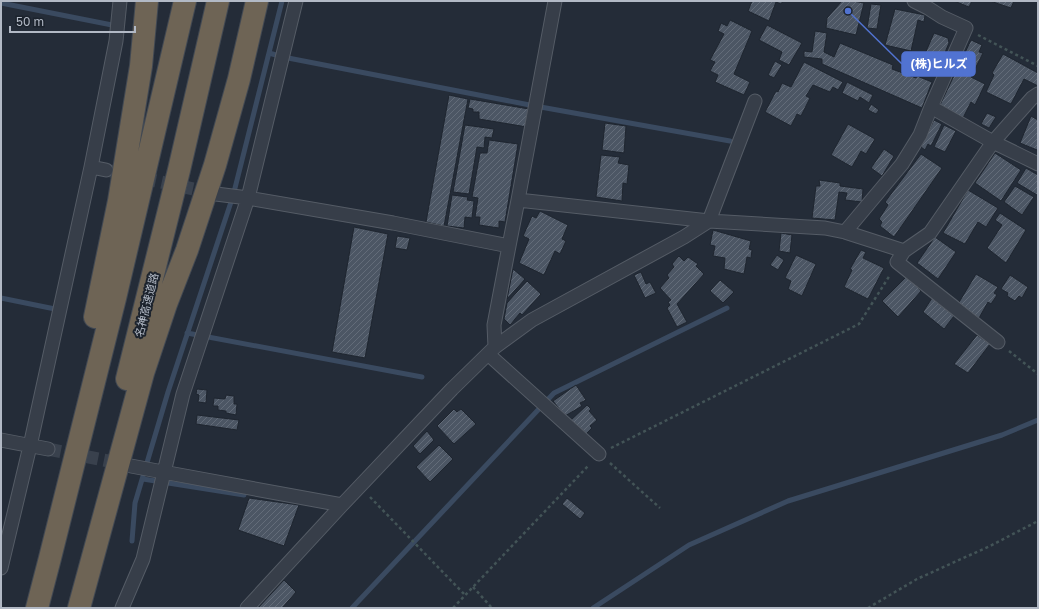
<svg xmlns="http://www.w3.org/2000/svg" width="1039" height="609" font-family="'Golos Text','Noto Sans JP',sans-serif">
  <defs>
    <pattern id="building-hatch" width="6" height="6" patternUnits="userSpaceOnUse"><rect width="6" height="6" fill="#4c5664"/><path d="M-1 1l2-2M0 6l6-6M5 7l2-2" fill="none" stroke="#636c79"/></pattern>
  </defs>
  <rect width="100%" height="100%" fill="#242c38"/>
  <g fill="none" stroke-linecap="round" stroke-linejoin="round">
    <!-- stream -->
    <path stroke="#3a4a60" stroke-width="5" d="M1,3l111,22
      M269,53l14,4 252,49 195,35
      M1,298l54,11
      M187,333l235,44
      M143,479l101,16
      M132,541l3,-38 33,-111 65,-196 49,-195
      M352,608l202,-215 173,-85
      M593,608l96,-63 99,-44 214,-66 36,-15"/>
  </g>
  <!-- building -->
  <path fill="url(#building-hatch)" stroke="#1e252f" d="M752,1h31l-2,3 -5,-2 -7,19 -21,-10z
    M842,1h11l11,2 -8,32 -30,-7 1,-10z
    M954,1h18l-3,6z
    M990,1h24l-3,7z
    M871,4l10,1 -4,24 -10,-1z
    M895,9l30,6 -1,7 -6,-2 -7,31 -26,-6z
    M730,20l22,11 -18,43 16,8 -6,13 -29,-13 3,-7 -8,-4 5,-9 -5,-2 14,-26 -6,-3 3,-8 6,3z
    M767,25l35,18 -13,22 -10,-5 3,-8 -23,-12z
    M815,31l12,2 -3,19 10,5 6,-14 53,22 -1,4 24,9 1,-2 15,6 -10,26 -100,-44v-5l-18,-2v-6l8,1z
    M934,33l14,5 1,5 -9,21 -16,-8z
    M971,40l11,5 -3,7 4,1 -12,24 14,7 -10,21 -4,-3 -8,16 -23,-13z
    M1003,54l35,19v13l-14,-7 -13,25 -25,-12 8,-17 -2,-2z
    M775,61l7,4 -8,13 -6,-3z
    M804,62l39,20 -5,8 -5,-3 -3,5 -17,-7 -7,11 4,2 -9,18 -4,-2 -6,12 -26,-14 11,-21 2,1 4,-9 9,4z
    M847,82l26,13 -4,8 -9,-6 -2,4 -16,-8z
    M449,95l19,4 -24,127 -18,-4z
    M470,99l59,10 -2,18 -48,-8v-7h-6v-3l-5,-1z
    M871,104l8,6 -3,4 -8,-4z
    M987,113l9,4 -7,11 -8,-4z
    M1031,116l7,4v28l-1,2 -17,-7z
    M934,120l8,4 -11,22 -3,-2 -3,6 -4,-3z
    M605,123l21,3 -2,27 -22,-3z
    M848,124l27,15 -9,15 -5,-3 -9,16 -21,-12z
    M465,125l29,4 -2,9 -7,-1 -1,11 -7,-1 -8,47 -16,-2z
    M944,125l12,6 -11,21 -11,-5z
    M489,140l29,4 -13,78 -6,-1v7l-20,-3 1,-8h-5l3,-19 -6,-1 8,-44h7z
    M884,149l10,7 -12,20 -11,-8z
    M995,153l26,17 -20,31 -26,-18z
    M921,154l21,14 -48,69 -14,-11 2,-4 -3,-3 9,-14 -3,-3z
    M601,155l19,2 -2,6 11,2 -2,19 -4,-1 -1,18 -26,-4z
    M1026,168l12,7v19l-1,1 -20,-12z
    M819,180l21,3v3l23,3 -1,13 -17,-2 2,-7 -8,-1 -4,28 -23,-2 4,-32h4z
    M1015,186l19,11 -12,18 -18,-13z
    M968,190l30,18 -12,19 -8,-5 -13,22 -22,-11z
    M452,195l16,2 -1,3 7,1 -2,17 -7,-1 -1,11 -17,-2z
    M540,211l28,14 -6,14 4,2 -6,13 -5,-3 -11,24 -25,-12 10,-24 -6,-3 9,-20 4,2z
    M1000,213l26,17 -20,33 -19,-15 15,-23 -7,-5z
    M354,227l34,7 -23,124 -33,-6z
    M713,230l38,11 -2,8 3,1 -1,8 -4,-1 -3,17 -20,-5 1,-11 -12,-2 2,-10 -5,-1z
    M781,233l11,2 -2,18 -11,-2z
    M397,236l13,2 -3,12 -12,-2z
    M935,237l21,15 -18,27 -21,-16z
    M861,250l5,2 -3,6 21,10 -16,31 -24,-12 8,-17 -2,-1z
    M777,255l7,5 -6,10 -8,-5z
    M796,255l20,9 -14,32 -14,-7 3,-8 -6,-3z
    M679,256l5,5 4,-4 10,7 -2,2 8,8 -27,30 10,18 -10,5 -10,-19 3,-3 -2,-3 3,-2 -11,-12 9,-10 -2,-3 7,-8 -2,-3z
    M513,269l12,10 -18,20z
    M641,272l5,12 4,-2 6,11 -11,5 -11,-23z
    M976,274l22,13 -4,6 3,2 -6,9 -3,-2 -9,16 -21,-14z
    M1010,275l18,12 -6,11 -3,-2 -4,5 -8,-5 1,-3 -7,-4z
    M907,276l14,15 -23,26 -16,-16z
    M720,280l14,12 -11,11 -13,-12z
    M527,281l14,13 -19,21 -2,-2 -10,12 -6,-6 3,-16z
    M932,298l22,18 -10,13 -21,-17z
    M977,335l13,9 -22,29 -14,-9z
    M576,385l10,15 -6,3 2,3 -17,10 -12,-15z
    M197,389l10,1 -1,13 -8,-1 1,-7 -3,-1z
    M226,395l8,1v8h3l-1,11 -10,-2v-2l-8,-1v-4h-5l1,-8 11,1z
    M587,405l4,4 -2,2 8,9 -7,6 2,2 -6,6 -2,-3 -4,2 -10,-12z
    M454,409l3,3 4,-3 15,15 -22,20 -17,-18z
    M197,415l42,5 -2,10 -41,-6z
    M427,431l7,9 -14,14 -7,-8z
    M439,445l14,14 -23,23 -14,-15z
    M249,498l50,7 -15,41 -46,-16z
    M567,498l18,15 -5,6 -18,-15z
    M284,580l12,12 -14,16h-24z"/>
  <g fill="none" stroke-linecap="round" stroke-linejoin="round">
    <!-- street-tunnel -->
    <path stroke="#39414d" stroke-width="13" stroke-dasharray="13 6" stroke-linecap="butt" d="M106,170l106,23
      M48,449l76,15"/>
    <!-- street casing -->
    <g stroke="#555c66" stroke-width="15">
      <path id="street" d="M931,107l62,35 45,22
        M91,167l15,3
        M216,194l32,4 145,25 116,23 -15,79 1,22
        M518,200l37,-199
        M845,232l57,-68 18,-29 11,-28 35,-79 -24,-11 -14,-9 -14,-7
        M509,246l9,-46 191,21 46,-120
        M904,251l-7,11 101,80
        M488,354l111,100
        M1,440l47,9
        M131,466l32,6 179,33
        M1,568l29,-122 61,-279 25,-126 4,-40
        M122,608l21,-49 40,-165 65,-196 48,-197
        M247,608l95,-103 110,-116 43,-42 37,-27 152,-83 25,-16 116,7 20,4 59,19 26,-18 63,-91 39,-44 6,-4"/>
    </g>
    <!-- highway casing -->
    <g stroke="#424953" stroke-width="24">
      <path id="highway" d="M95,317l24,-116 22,-135 6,-65
        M127,379l52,-209 39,-169
        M37,608l13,-50 65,-260 70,-297
        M79,608l64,-235 23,-69 21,-54 28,-85 24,-86 18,-78"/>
    </g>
    <!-- path -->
    <path stroke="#435457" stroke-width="2.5" stroke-dasharray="3 3" stroke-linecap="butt" d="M978,35l60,31
      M1009,351l29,23
      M611,448l248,-124 31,-49
      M610,463l50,45
      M370,497l95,98
      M473,587l19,21
      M453,608l136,-143
      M868,608l49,-29 73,-33 48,-25"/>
    <!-- street -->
    <use href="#street" stroke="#373e49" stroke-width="13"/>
    <!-- highway -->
    <use href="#highway" stroke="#6e6455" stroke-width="22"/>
  </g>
  <g text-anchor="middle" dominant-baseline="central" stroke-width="4" stroke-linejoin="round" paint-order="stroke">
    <!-- street labels -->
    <g font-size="11" fill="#b2b9c5" stroke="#1c232d">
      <text transform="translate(146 305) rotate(-76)">名神高速道路</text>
    </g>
  </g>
  <!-- callouts -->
  <path fill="none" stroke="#5173d1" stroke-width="1.5" d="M848 11L902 64"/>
  <circle fill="#5173d1" stroke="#1c232d" stroke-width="1.5" cx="848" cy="11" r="4"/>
  <rect fill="#5173d1" stroke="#5173d1" stroke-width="1.5" x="902" y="52" width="73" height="24" rx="4"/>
  <g font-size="12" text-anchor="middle" font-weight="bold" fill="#fff">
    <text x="939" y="68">(株)ヒルズ</text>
  </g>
  <!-- border -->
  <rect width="1039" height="609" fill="none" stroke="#b2b9c5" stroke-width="4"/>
  <!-- scale -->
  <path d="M10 26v6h125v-6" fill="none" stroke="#b2b9c5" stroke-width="2"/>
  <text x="16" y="26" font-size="12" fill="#b2b9c5" stroke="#1c232d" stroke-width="3" paint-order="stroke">50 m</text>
</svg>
